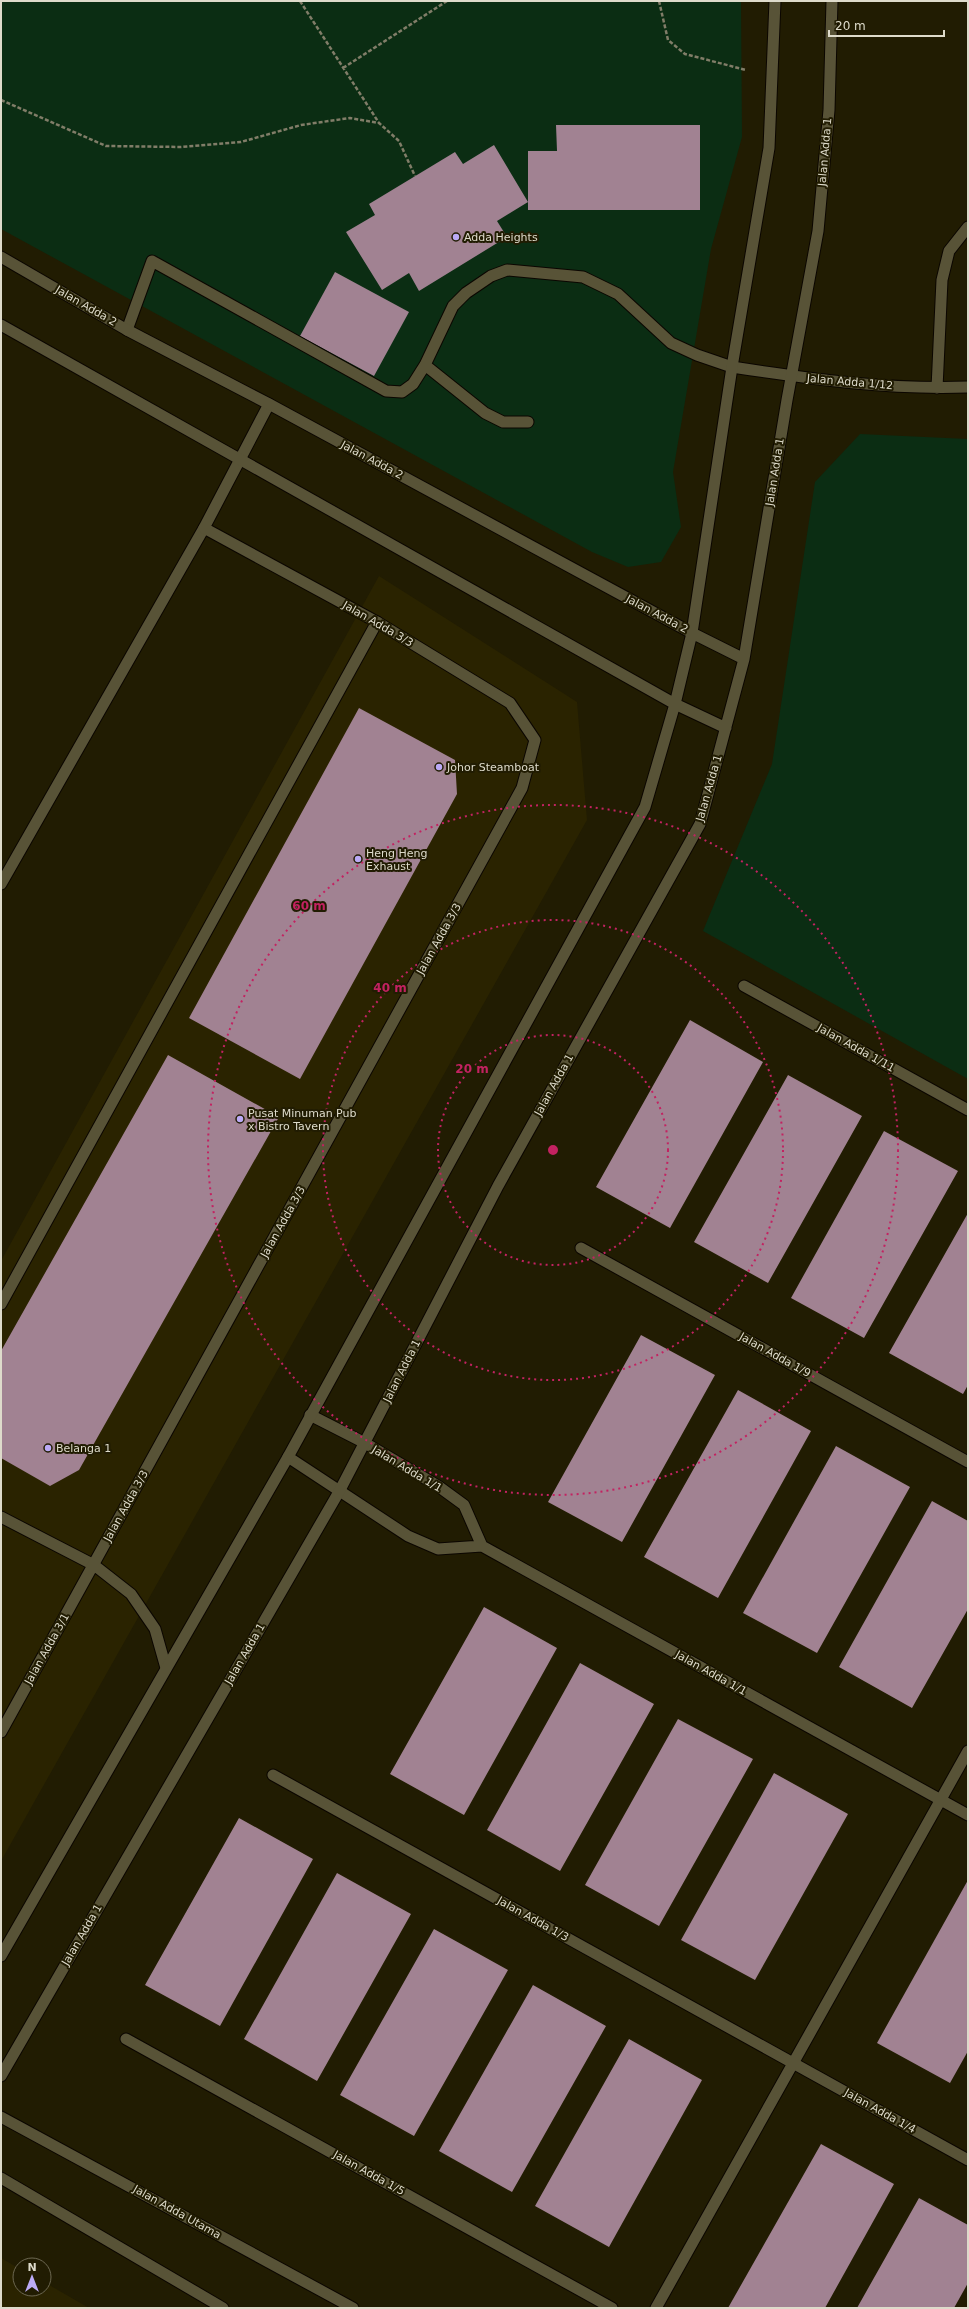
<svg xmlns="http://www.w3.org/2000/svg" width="969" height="2309" font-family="'DejaVu Sans',sans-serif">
  <rect width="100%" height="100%" fill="#211c02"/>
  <!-- built -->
  <path fill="#2a2300" d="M379,576l198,126 10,118 -586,1041v-600z
    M1,2258l19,11v20h24v-7l45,26h-88z"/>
  <!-- green -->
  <path fill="#0b2d13" d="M1,1h740l1,136 -31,112 -38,223 8,55 -20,35 -33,5 -36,-15 -591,-323z
    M860,434l108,5v640l-265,-148 69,-167 43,-282z"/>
  <!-- building -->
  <path fill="#a18292" d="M556,125h144v85h-172v-59h29z
    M494,145l34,57 -31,19 10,16 -88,54 -10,-18 -27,17 -36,-58 29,-17 -6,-11 86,-52 8,12z
    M335,272l74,40 -35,64 -74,-40z
    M359,708l96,52 2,34 -157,285 -111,-61z
    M690,1020l73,42 -93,166 -74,-41z
    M168,1055l111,62 -200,353 -29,16 -49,-28v-107z
    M788,1075l74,41 -94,167 -74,-41z
    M884,1131l74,40 -94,167 -73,-40z
    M968,1213v172l-5,9 -74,-41z
    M641,1335l74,40 -93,167 -74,-40z
    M738,1390l73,41 -93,167 -74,-41z
    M836,1446l74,41 -93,166 -74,-40z
    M932,1501l36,20v88l-56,99 -73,-41z
    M484,1607l73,41 -93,167 -74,-41z
    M580,1663l74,41 -94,167 -73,-41z
    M678,1719l75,40 -94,167 -74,-41z
    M774,1773l74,41 -93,166 -74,-40z
    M239,1818l74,41 -93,167 -75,-41z
    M337,1873l74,41 -94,167 -73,-42z
    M968,1880v171l-18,32 -73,-40z
    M434,1929l74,41 -94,166 -74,-41z
    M533,1985l73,41 -94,166 -73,-41z
    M629,2039l73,41 -93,167 -74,-41z
    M821,2144l73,40 -69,124h-97z
    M919,2198l49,27v58l-14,25h-97z"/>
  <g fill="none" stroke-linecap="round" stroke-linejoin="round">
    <!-- service casing -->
    <g stroke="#0b0600" stroke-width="13">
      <path id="service" d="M127,330l25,-69 234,130 16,1 11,-8 12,-19 28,-59 13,-13 25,-17 16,-6 76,7 35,17 53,49 26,12 35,12
        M425,365l60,48 18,9h25
        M1,884l203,-356
        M1,1304l376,-682
        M1,1517l93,48"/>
    </g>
    <!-- minor casing -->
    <g stroke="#0b0600" stroke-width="13">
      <path id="minor" d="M732,367c78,12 157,23 236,20
        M937,388l5,-108 7,-29 19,-24
        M744,986l224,124
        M581,1248l387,214
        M310,1415l55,28 73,43 26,19 18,41
        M288,1457l120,79 30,13 44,-3 486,269
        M94,1565l37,29 24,35 11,39
        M1,1732l521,-944 13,-48 -25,-37 -133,-81 -173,-94 65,-124
        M273,1775l695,385
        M126,2039l486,269
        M656,2308l312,-557"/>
    </g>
    <!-- tertiary casing -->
    <g stroke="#0b0600" stroke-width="13">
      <path id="tertiary" d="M1,257l126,73 142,74 423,229 52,26
        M1,325l674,379 51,24
        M1,1956l287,-499 357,-650 30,-103 17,-71 40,-266 37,-219 6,-147
        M1,2076l339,-586 158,-304 202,-362 44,-165 43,-259 31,-169 11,-121 3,-109"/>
    </g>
    <!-- secondary casing -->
    <g stroke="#0b0600" stroke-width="13">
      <path id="secondary" d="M1,2117l352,191
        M1,2178l222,130"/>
    </g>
    <!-- path -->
    <path stroke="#817d68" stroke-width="2.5" stroke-dasharray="4 2" stroke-linecap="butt" d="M300,1l79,122
      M659,1l9,39 17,14 61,16
      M343,68l104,-67
      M1,100l105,46 75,1 60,-5 60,-17 49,-7 29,5 20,18 16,35"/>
    <!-- service -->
    <use href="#service" stroke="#585337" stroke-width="11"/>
    <!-- minor -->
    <use href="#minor" stroke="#585337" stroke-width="11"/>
    <!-- tertiary -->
    <use href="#tertiary" stroke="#585337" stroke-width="11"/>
    <!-- secondary -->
    <use href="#secondary" stroke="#585337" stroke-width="11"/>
  </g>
  <!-- distance rings -->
  <g fill="none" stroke="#c32261" stroke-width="2" stroke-dasharray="2 4">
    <circle cx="553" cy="1150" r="115"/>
    <circle cx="553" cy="1150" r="230"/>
    <circle cx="553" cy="1150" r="345"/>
  </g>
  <!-- markers -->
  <g fill="#bbaaf6" stroke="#211c02" stroke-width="1.5">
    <circle cx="456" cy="237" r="4"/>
    <circle cx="439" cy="767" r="4"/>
    <circle cx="358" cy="859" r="4"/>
    <circle cx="240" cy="1119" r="4"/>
    <circle cx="48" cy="1448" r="4"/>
  </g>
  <g text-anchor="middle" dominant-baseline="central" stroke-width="4" stroke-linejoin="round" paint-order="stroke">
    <!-- street labels -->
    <g font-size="11" fill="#dedbcb" stroke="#211c02">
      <text transform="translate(825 152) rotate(-85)">Jalan Adda 1</text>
      <text transform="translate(86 306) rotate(30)">Jalan Adda 2</text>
      <text transform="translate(850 382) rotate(5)">Jalan Adda 1/12</text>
      <text transform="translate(372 460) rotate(28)">Jalan Adda 2</text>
      <text transform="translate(775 472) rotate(-81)">Jalan Adda 1</text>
      <text transform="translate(657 614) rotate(28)">Jalan Adda 2</text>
      <text transform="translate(378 624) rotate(30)">Jalan Adda 3/3</text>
      <text transform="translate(709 788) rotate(-74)">Jalan Adda 1</text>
      <text transform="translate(439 939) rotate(-61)">Jalan Adda 3/3</text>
      <text transform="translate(856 1048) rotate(29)">Jalan Adda 1/11</text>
      <text transform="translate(554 1085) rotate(-61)">Jalan Adda 1</text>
      <text transform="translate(283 1222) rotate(-61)">Jalan Adda 3/3</text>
      <text transform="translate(775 1355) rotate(29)">Jalan Adda 1/9</text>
      <text transform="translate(402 1371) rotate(-63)">Jalan Adda 1</text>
      <text transform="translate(407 1469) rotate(31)">Jalan Adda 1/1</text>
      <text transform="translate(126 1506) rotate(-61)">Jalan Adda 3/3</text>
      <text transform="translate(47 1649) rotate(-61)">Jalan Adda 3/1</text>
      <text transform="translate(245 1654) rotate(-60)">Jalan Adda 1</text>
      <text transform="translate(711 1673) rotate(29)">Jalan Adda 1/1</text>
      <text transform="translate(533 1919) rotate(29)">Jalan Adda 1/3</text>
      <text transform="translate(82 1935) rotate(-60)">Jalan Adda 1</text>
      <text transform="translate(880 2111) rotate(29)">Jalan Adda 1/4</text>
      <text transform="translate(369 2173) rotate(29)">Jalan Adda 1/5</text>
      <text transform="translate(177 2212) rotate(29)">Jalan Adda Utama</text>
    </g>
    <!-- poi labels -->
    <g font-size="11" fill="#dedbcb" stroke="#211c02" text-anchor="start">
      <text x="464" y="237">Adda Heights</text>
      <text x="447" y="767">Johor Steamboat</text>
      <text x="366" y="853">Heng Heng<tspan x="366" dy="13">Exhaust</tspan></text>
      <text x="248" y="1113">Pusat Minuman Pub<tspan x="248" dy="13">x Bistro Tavern</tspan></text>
      <text x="56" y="1448">Belanga 1</text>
    </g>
  </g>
  <circle cx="553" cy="1150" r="6" fill="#c32261" stroke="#211c02" stroke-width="2"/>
  <g font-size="12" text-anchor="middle" font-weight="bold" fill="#c32261" stroke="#211c02" stroke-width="4" stroke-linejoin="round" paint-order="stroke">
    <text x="309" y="910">60 m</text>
    <text x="390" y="992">40 m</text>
    <text x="472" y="1073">20 m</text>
  </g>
  <!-- border -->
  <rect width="969" height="2309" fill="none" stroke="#dedbcb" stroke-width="4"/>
  <!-- north arrow -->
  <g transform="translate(32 2277)"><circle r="19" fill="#211c02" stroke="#6d6852"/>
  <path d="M0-3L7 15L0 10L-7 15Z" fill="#bbaaf6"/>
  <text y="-6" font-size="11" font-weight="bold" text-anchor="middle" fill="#dedbcb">N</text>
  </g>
  <!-- scale -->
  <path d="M829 30v6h115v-6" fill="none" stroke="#dedbcb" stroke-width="2"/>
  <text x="835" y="30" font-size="12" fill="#dedbcb" stroke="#211c02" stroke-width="3" paint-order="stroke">20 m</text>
</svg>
